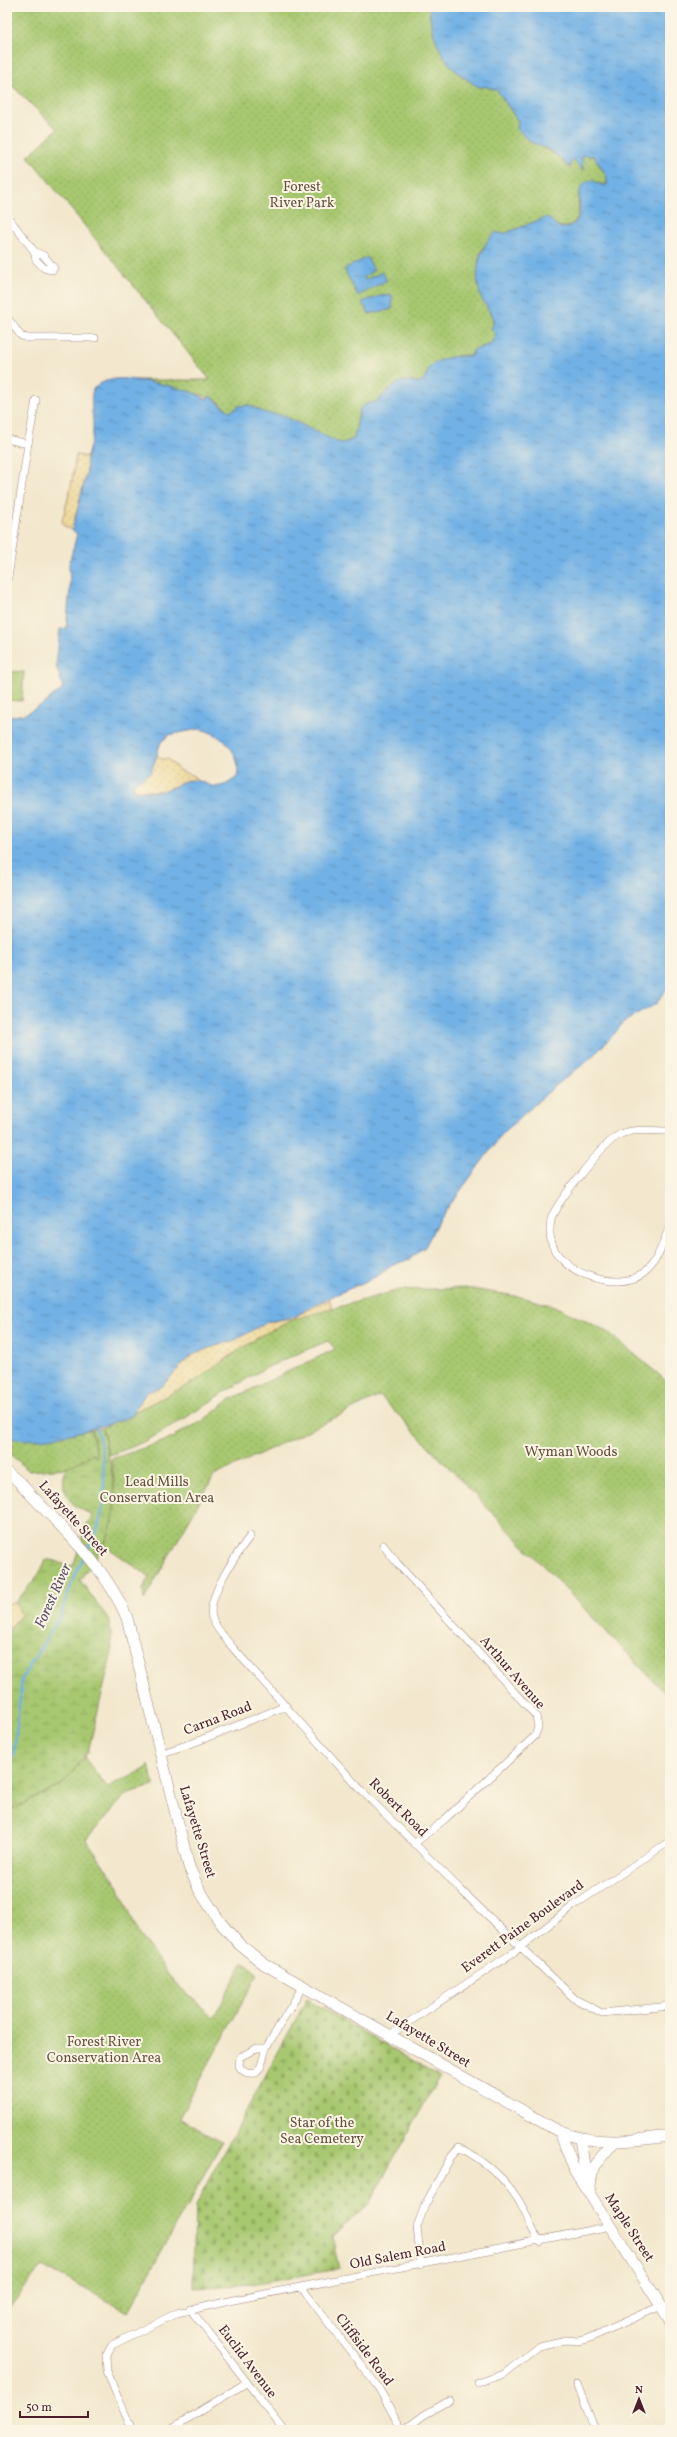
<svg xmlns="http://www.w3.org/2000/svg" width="677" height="2437" font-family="Vollkorn,serif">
  <defs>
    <pattern id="wetland-marsh" width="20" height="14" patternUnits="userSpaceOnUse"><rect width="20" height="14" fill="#a7c870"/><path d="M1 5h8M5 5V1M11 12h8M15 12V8" fill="none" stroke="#91ab61"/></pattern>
    <pattern id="sand-dots" width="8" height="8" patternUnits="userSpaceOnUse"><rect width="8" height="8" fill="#eeda9e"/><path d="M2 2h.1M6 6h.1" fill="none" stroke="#cebb88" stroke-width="1.8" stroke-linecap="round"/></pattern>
    <pattern id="cemetery-stones" width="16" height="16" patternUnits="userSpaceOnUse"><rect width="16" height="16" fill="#a7c870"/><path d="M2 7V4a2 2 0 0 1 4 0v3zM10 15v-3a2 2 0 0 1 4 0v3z" fill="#91ab61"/></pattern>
    <pattern id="park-dots" width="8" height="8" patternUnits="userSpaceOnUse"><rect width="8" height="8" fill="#a7c870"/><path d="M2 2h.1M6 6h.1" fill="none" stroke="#91ab61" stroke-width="1.8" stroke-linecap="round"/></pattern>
    <pattern id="water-ripples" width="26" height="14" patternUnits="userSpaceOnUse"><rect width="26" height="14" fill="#71b1e5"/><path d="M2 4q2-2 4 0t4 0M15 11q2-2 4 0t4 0" fill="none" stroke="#5f8fba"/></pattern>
  </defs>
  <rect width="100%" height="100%" fill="#fcf5e5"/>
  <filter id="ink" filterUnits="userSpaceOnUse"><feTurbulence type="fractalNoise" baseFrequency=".025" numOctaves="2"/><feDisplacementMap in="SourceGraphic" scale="8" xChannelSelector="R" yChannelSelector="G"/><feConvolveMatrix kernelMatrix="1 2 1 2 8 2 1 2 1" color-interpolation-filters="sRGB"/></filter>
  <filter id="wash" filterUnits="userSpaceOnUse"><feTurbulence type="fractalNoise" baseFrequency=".012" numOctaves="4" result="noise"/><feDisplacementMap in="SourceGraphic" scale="16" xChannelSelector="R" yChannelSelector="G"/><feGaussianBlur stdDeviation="0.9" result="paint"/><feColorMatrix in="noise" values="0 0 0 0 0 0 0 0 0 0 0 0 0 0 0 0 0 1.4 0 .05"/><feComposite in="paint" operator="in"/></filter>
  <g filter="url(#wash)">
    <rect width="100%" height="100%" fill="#f3e8ce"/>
    <!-- green -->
    <path fill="#a7c870" stroke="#78744e" d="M9,671l15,1 -2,29 -15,-1z"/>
    <!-- wetland -->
    <path fill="url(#wetland-marsh)" stroke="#78744e" d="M102,1428c7,30 20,75 7,105 -6,16 -19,33 -29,47l30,41 2,31 -24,100 -25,32 -56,28v-180l14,-17 -5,-13 23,-28 7,-14c9,-1 16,5 25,6l3,-2 11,-36 7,-13c-22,-11 -34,-20 -26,-47l27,-14 4,2 -6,-26z"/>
    <!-- sand -->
    <path fill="url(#sand-dots)" stroke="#9c7c64" d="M76,455l11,2v14l-15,59 -7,-3 -3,-6 9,-34z
      M157,754l4,5h7l12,12 14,5 4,6 -13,-1 -21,10 -30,-1 -1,-5c13,-12 20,-11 24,-31z
      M330,1299l1,8 -9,10 -67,30 -21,6 -35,26 -67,37 3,-8 11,-15 16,-7 26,-28 12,-7 35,-11 32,-18 27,-5z
      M16,1602l5,13 -14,17v-28z"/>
    <!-- cemetery -->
    <path fill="url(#cemetery-stones)" stroke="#78744e" d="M307,1999l132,78 -71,129 -36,30 7,33 -88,15 -58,4 2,-83z"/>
    <!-- park -->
    <path fill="url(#park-dots)" stroke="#78744e" d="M7,7h422c4,38 16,62 52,81l2,-2 14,4 21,31 -1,8 10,9 32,19 10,11 2,-7 3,-1 9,11 -1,-16 12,1 12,19 2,9h-11l-16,5c-7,12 4,30 -12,37 -9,4 -15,-3 -22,-8l-44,16 -7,-1c-37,30 -6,67 0,100 1,4 -4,7 -5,11l-18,6 -2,6 -9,-1 -22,5 -13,12 -3,8 -4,2 -16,-1 -18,10 -8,10 -18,7 -6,31 -11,4 -6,-1 -55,-27 -17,-2 -16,-8 -10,1 -9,6 -13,-12 -50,-15 -32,-5h75l-182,-224 29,-27 -50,-48z
      M466,1288l55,9 33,9 53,25 63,53v314l-290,-302 -166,80 -70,124 -1,-12 7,-11 -46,-32c14,-27 12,-56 7,-86l65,-22 -1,-2 26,-13 30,-23 104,-50 -7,-8c-29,12 -57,23 -83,39 -45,26 -86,61 -136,75l-7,-27 90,-45 68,-47 32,-16 107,-30z
      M91,1430l6,26 -1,2 -3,-4 -27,14 -37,3 -22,-20v-14h24z
      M84,1757l24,31c10,-10 37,-15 41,-23l5,21 -20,5 -10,6 -38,43 33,47 19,45 34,48 42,38 29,-56 15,12 -79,144 43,24 -94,170 -86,-46 -35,45v-499l56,-28z"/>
    <!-- water -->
    <path fill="url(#water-ripples)" stroke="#5e6888" fill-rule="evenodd" d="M429,7h241v977l-14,20 -34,19 -4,7 -28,29 -36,28 -51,46 -65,88 -13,26 -15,12 -19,7 -13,10 -61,27 -23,14 -27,5 -32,18 -35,11 -12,7 -26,28 -16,7 -11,15 -3,8c-23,9 -104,33 -125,20v-719l18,-3 22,-12 5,-6 9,-5 2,-3 -7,-23 4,-36h6l4,-40 -1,-25 8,-30 -5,-4 15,-59c-3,-14 5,-26 6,-40 1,-16 -4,-26 0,-42 7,-6 13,-9 22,-10 16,-2 77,9 88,19l5,1 2,-3 20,16 9,-6 10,-1 16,8 17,2 55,27 6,1 11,-4 6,-31 6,-4 12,-3c8,-6 15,-19 27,-20 4,-1 10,2 15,1 7,-2 6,-10 10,-15 11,-11 27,-11 41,-11l2,-6 18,-6 5,-10 -5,-5 3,-7c-2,-9 -10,-17 -13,-25 -8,-22 -3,-50 15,-65l7,2 44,-17c4,3 6,5 9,8 7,7 19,0 22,-7 6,-13 -7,-31 13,-38l11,5 6,-1 -2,-9 -12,-19 -12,-1 1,16 -9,-11 -3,1 -1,7 -11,-11 -11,-8 -16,-6 -15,-14 1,-8 -21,-31 -13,-4 -3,2c-36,-19 -48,-42 -52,-81zM199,729c22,4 44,24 38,48 -27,22 -30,-2 -52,4 -5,1 -9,6 -14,7 -11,5 -25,4 -36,2l-2,-6 18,-12 10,-30 8,-7z
      M367,257l7,13 -10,7 1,3 17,-8 5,8 -29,16 -14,-27z
      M392,295v14l-23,5 -7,-12 18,-6z"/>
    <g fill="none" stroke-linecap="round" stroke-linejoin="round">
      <!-- stream -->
      <path stroke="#71b1e5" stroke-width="2.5" d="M87,1550c4,-8 9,-15 11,-23 10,-30 7,-68 -1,-98
        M7,1768l7,-14 8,-76 38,-61 13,-39 11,-22"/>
    </g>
  </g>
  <g filter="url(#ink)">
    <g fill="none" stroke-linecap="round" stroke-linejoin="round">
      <!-- minor casing -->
      <g stroke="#9e847c" stroke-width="8">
        <path id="minor" d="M7,216l27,35 2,9 8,8 8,2 2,-2 -10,-12 -10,-5
          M7,317l14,19 7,2h67
          M7,439l21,5
          M8,578l20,-134 8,-44
          M670,1131c-15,0 -37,-3 -51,4 -15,7 -63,68 -68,84 -1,7 -2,15 0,21 6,33 67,53 93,33 14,-11 19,-31 26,-47
          M250,1536c-12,16 -44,61 -38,82 4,11 14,21 21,30l128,142 100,100 114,109 27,14 68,-7
          M383,1545l14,18 139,153 2,11 -3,9 -90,83 -31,25
          M160,1754l38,-13 88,-35
          M391,2034l123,-82 59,-46 97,-65
          M266,2048l-5,18 -5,7c-8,1 -13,0 -17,-7l1,-9 17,-9h9l37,-62
          M421,2265l-4,-38 8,-22 27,-50 7,-8c26,14 50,34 64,61 7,13 8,22 17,34
          M301,2287l77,100 24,43
          M190,2309l94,121
          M478,2383l26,-9 35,-28 27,-6 12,1 9,-2 74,-33 3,1
          M577,2384l18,46
          M132,2430l-25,-59 -1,-15 6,-11 65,-32 57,-13 377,-74
          M169,2430l77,-47
          M404,2430l20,-15 25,-14"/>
      </g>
      <!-- primary casing -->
      <g stroke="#9e847c" stroke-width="12">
        <path id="primary" d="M7,1472l12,10c38,42 86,82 108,136l62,249 11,24 20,31 19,22 25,20 296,168c39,14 70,9 110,4
          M560,2132l15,39 95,149
          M580,2139l7,45
          M589,2192l4,-25 21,-25"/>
      </g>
      <!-- minor -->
      <use href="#minor" stroke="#fff" stroke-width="7"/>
      <!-- primary -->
      <use href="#primary" stroke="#fff" stroke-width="11"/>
    </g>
  </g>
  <g text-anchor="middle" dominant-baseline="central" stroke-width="4" stroke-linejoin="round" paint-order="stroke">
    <!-- park labels -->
    <g font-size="14" fill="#665240" stroke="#fcf5e5">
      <text x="302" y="187">Forest<tspan x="302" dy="16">River Park</tspan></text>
      <text x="571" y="1452">Wyman Woods</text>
      <text x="157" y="1482">Lead Mills<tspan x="157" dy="16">Conservation Area</tspan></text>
      <text x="104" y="2042">Forest River<tspan x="104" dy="16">Conservation Area</tspan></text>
      <text x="322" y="2123">Star of the<tspan x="322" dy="16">Sea Cemetery</tspan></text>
    </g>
    <!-- street labels -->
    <g font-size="14" fill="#4a1f2b" stroke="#fcf5e5">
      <text transform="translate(73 1519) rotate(48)">Lafayette Street</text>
      <text transform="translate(512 1673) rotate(49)">Arthur Avenue</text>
      <text transform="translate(218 1719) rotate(-21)">Carna Road</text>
      <text transform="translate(398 1808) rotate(45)">Robert Road</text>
      <text transform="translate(197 1832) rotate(73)">Lafayette Street</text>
      <text transform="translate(523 1927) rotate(-36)">Everett Paine Boulevard</text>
      <text transform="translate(428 2040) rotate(31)">Lafayette Street</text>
      <text transform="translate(629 2228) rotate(57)">Maple Street</text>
      <text transform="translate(398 2256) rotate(-11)">Old Salem Road</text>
      <text transform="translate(364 2350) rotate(53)">Cliffside Road</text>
      <text transform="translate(247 2362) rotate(53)">Euclid Avenue</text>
    </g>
    <!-- water labels -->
    <g font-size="15" font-style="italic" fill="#58526c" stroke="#fcf5e5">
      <text transform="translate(54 1596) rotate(-66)">Forest River</text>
    </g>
  </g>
  <!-- margin -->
  <rect width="677" height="2437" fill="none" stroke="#fcf5e5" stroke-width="24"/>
  <!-- north arrow -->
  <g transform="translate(639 2399)" stroke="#fcf5e5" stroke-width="3" paint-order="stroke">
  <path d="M0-3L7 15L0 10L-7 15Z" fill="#4a1f2b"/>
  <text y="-6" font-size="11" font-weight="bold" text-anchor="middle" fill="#4a1f2b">N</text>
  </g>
  <!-- scale -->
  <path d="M20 2411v6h68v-6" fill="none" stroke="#4a1f2b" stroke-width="2"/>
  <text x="26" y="2411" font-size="12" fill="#4a1f2b" stroke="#fcf5e5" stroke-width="3" paint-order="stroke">50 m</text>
</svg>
